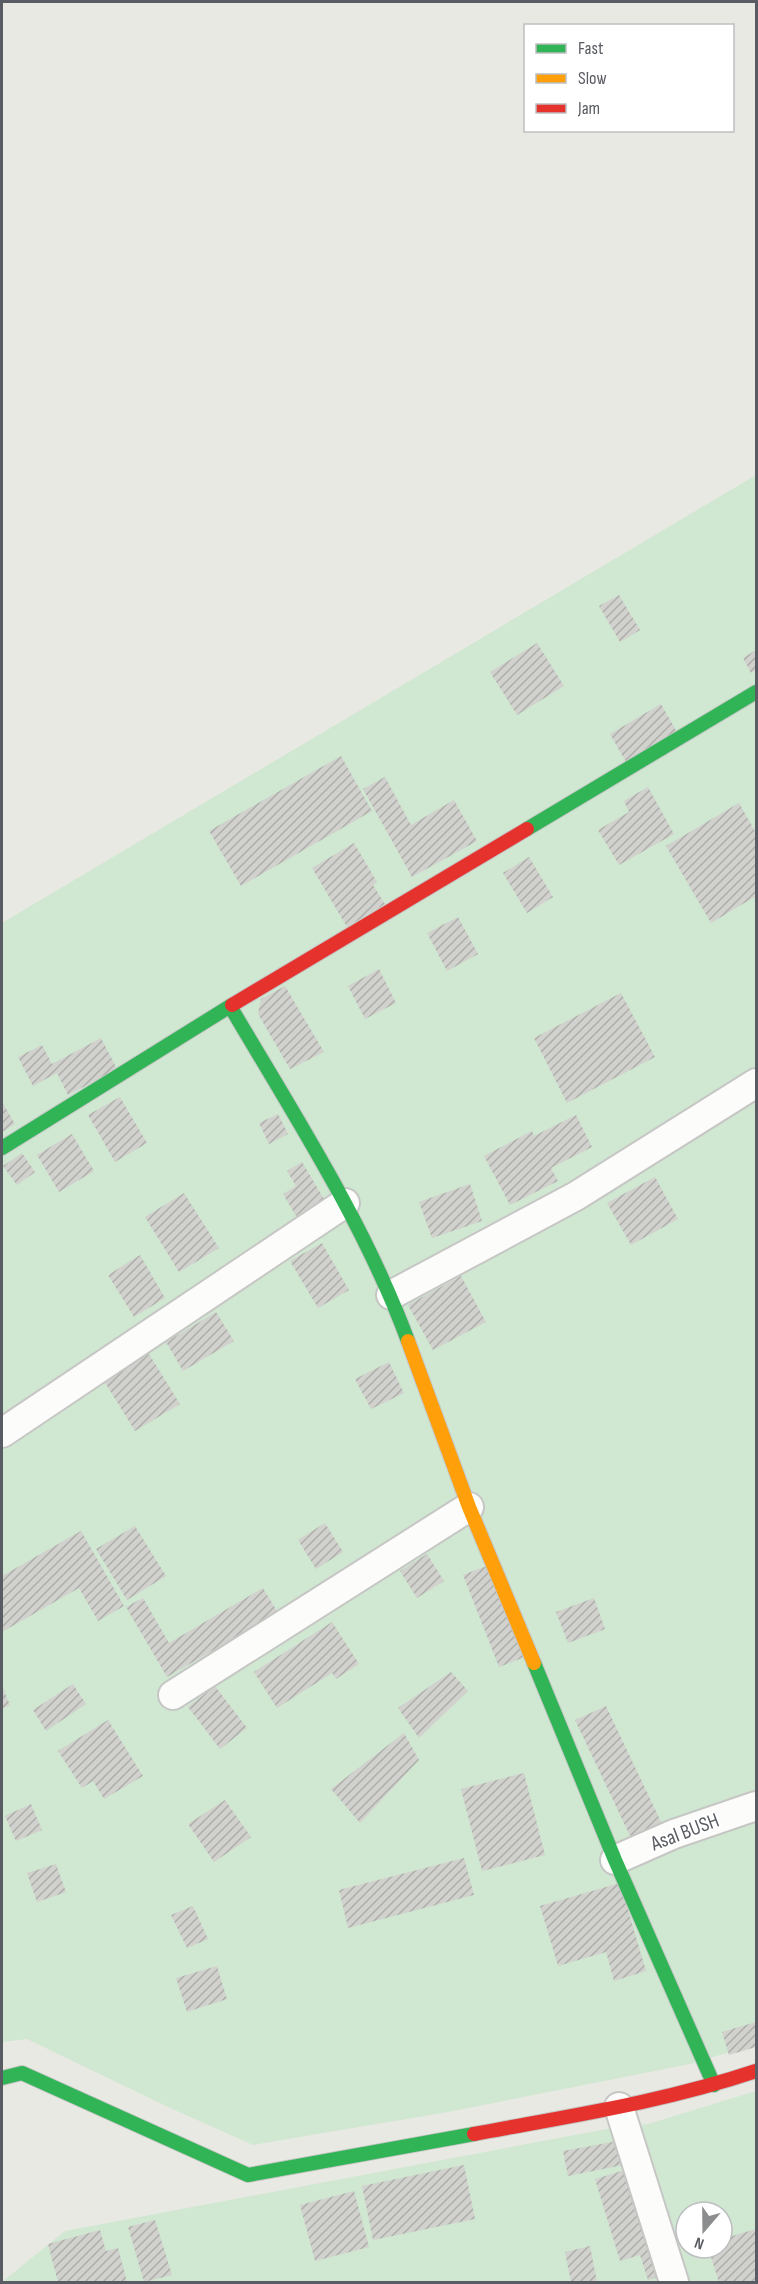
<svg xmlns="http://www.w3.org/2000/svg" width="758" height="2284" font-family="'Sofia Sans Condensed',sans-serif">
  <defs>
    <pattern id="building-hatch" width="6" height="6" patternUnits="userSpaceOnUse" patternTransform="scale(1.5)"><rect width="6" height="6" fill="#d1d1cd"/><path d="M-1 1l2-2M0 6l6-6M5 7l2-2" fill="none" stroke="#adadaa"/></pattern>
  </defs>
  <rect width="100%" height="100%" fill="#e9e9e3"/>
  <!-- green -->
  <path fill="#d0e7d1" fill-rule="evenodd" d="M756,475v1569l-66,20 -242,48 -195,33 -85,-38 -141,-68 -25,3v-1119z
    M756,2091v191h-754l63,-51 547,-103 36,-4zM686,2212h36v36h-36z"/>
  <!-- building -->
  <path fill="url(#building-hatch)" d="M619,595l21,35 -20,12 -21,-36z
    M537,643l27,43 -47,29 -27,-43z
    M756,650v20l-5,3 -8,-15z
    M661,704l17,30 -51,30 -17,-30z
    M341,756l31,55 -131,75 -32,-55z
    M385,777l26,48 43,-25 23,41 -65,36 -49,-88z
    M648,787l26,47 -55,31 -21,-35 31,-18 -5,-11z
    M739,803l17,30v63l-45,27 -45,-77z
    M354,843l23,39 -4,3 12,19 -38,23 -35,-59z
    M529,857l24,40 -26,16 -24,-40z
    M458,917l20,37 -31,17 -20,-38z
    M379,969l17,34 -31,16 -17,-33z
    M285,986l39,66 -34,17 -32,-55 3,-15z
    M621,993l34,64 -88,46 -33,-65z
    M101,1038l16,31 -49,26 -11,-22 -24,13 -15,-29 24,-12 10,19z
    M120,1097l27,46 -32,19 -27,-47z
    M2,1102l13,22 -13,8z
    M278,1114l10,20 -19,10 -10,-21z
    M576,1115l16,32 -41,21 7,13 -48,24 -26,-49 48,-25 2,5z
    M72,1134l22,37 -35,21 -22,-37z
    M22,1153l13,19 -18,13 -14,-19z
    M302,1162l22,37 -28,17 -13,-22 13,-8 -9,-15z
    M655,1177l23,42 -47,26 -24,-42z
    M470,1184l12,37 -50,17 -13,-36z
    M184,1193l35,55 -40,24 -34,-55z
    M322,1243l27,47 -31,18 -28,-47z
    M140,1255l25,43 -31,19 -26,-42z
    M461,1276l25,46 -53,28 -25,-45z
    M216,1312l18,29 -51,30 -17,-29z
    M149,1354l31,50 -45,27 -31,-50z
    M389,1362l15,31 -33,16 -16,-30z
    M325,1523l18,29 -27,17 -18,-29z
    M135,1526l31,50 -39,24 -31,-51z
    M81,1531l43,75 -26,15 -19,-33 -77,44v-56z
    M427,1554l17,27 -27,17 -17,-27z
    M489,1565l36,92 -26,10 -36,-92z
    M263,1588l15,25 -111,64 -41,-70 17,-9 26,45z
    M594,1598l11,31 -37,14 -12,-31z
    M332,1622l27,42 -23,15 -4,-6 -55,35 -23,-36z
    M451,1672l17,19 -49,47 -21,-30z
    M73,1684l13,20 -40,27 -13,-21z
    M2,1686l8,19 -8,4z
    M215,1686l32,42 -27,21 -32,-42z
    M606,1706l57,120 -31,14 -57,-120z
    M108,1720l35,56 -39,23 -11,-18 -11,7 -24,-37z
    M404,1733l15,27 -59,63 -29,-34z
    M524,1773l21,82 -63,16 -21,-82z
    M225,1800l26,37 -37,25 -26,-38z
    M31,1804l11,26 -26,11 -11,-25z
    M464,1858l10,37 -126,33 -9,-38z
    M56,1864l10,28 -29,10 -10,-29z
    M620,1883l26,88 -32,10 -8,-29 -48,14 -18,-60z
    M193,1906l15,33 -21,9 -16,-33z
    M217,1966l10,33 -40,13 -11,-34z
    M756,2022v25l-27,8 -7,-23z
    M618,2141l5,24 -55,11 -5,-25z
    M464,2165l11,54 -102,21 -11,-54z
    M635,2167l33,108 -20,5 -8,-25 -20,6 -25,-82z
    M354,2191l15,56 -54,14 -15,-56z
    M155,2220l17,55 -28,7 -16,-55z
    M756,2229v53h-37l-11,-34h14v-9z
    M100,2230l6,21 12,-3 9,34h-69l-10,-38z
    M590,2246l7,36h-26l-6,-30z"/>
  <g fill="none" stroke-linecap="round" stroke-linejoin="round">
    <!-- street casing -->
    <g stroke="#c6c7c5" stroke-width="32">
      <path id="street" d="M391,1295l185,-99 180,-113
        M2,1433l343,-230
        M173,1695l296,-188
        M615,1860l59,-26 82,-28
        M619,2107l55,175"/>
    </g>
    <!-- fast casing -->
    <g stroke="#c5c6c6" stroke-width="16">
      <path id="fast" d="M527,829l229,-137
        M230,1006c64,109 134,216 178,335
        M2,1148l230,-143
        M534,1663l81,197 99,225
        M2,2078l20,-5 226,102 226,-41"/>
    </g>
    <!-- slow casing -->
    <g stroke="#c5c6c6" stroke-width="16">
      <path id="slow" d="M408,1341l61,166 65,156"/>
    </g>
    <!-- jam casing -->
    <g stroke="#c5c6c6" stroke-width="16">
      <path id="jam" d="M232,1005l295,-176
        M474,2134c95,-18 190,-32 282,-63"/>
    </g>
    <!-- street -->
    <use href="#street" stroke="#fcfcfb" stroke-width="28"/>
    <!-- fast -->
    <use href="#fast" stroke="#30b455" stroke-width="14"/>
    <!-- slow -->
    <use href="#slow" stroke="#ff9f0a" stroke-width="14"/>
    <!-- jam -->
    <use href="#jam" stroke="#e5322d" stroke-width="14"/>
  </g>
  <g text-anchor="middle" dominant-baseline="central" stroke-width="4.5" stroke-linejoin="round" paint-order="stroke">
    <!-- street labels -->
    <g font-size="21" fill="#595c62" stroke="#fff">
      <text transform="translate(685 1832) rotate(-21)">Asal BUSH</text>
    </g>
  </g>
  <!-- border -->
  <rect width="758" height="2284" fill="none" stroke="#595c62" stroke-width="6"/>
  <!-- legend -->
  <rect x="524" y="24" width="210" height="108" fill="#ffffff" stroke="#bdbec0" stroke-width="1.5"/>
  <rect x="536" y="44" width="30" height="9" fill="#30b455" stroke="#bdbec0" stroke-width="1.5"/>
  <text x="578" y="54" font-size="18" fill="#595c62">Fast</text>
  <rect x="536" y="74" width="30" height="9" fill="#ff9f0a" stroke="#bdbec0" stroke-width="1.5"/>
  <text x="578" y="84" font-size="18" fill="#595c62">Slow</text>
  <rect x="536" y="104" width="30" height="9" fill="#e5322d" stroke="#bdbec0" stroke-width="1.5"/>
  <text x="578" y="114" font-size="18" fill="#595c62">Jam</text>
  <!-- north arrow -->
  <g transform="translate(704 2230) rotate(200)"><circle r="28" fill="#ffffff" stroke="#bdbec0" stroke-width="1.5"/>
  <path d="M0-4.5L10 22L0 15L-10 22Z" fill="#8b8d8f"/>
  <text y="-9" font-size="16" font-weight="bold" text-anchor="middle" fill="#595c62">N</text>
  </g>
</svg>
